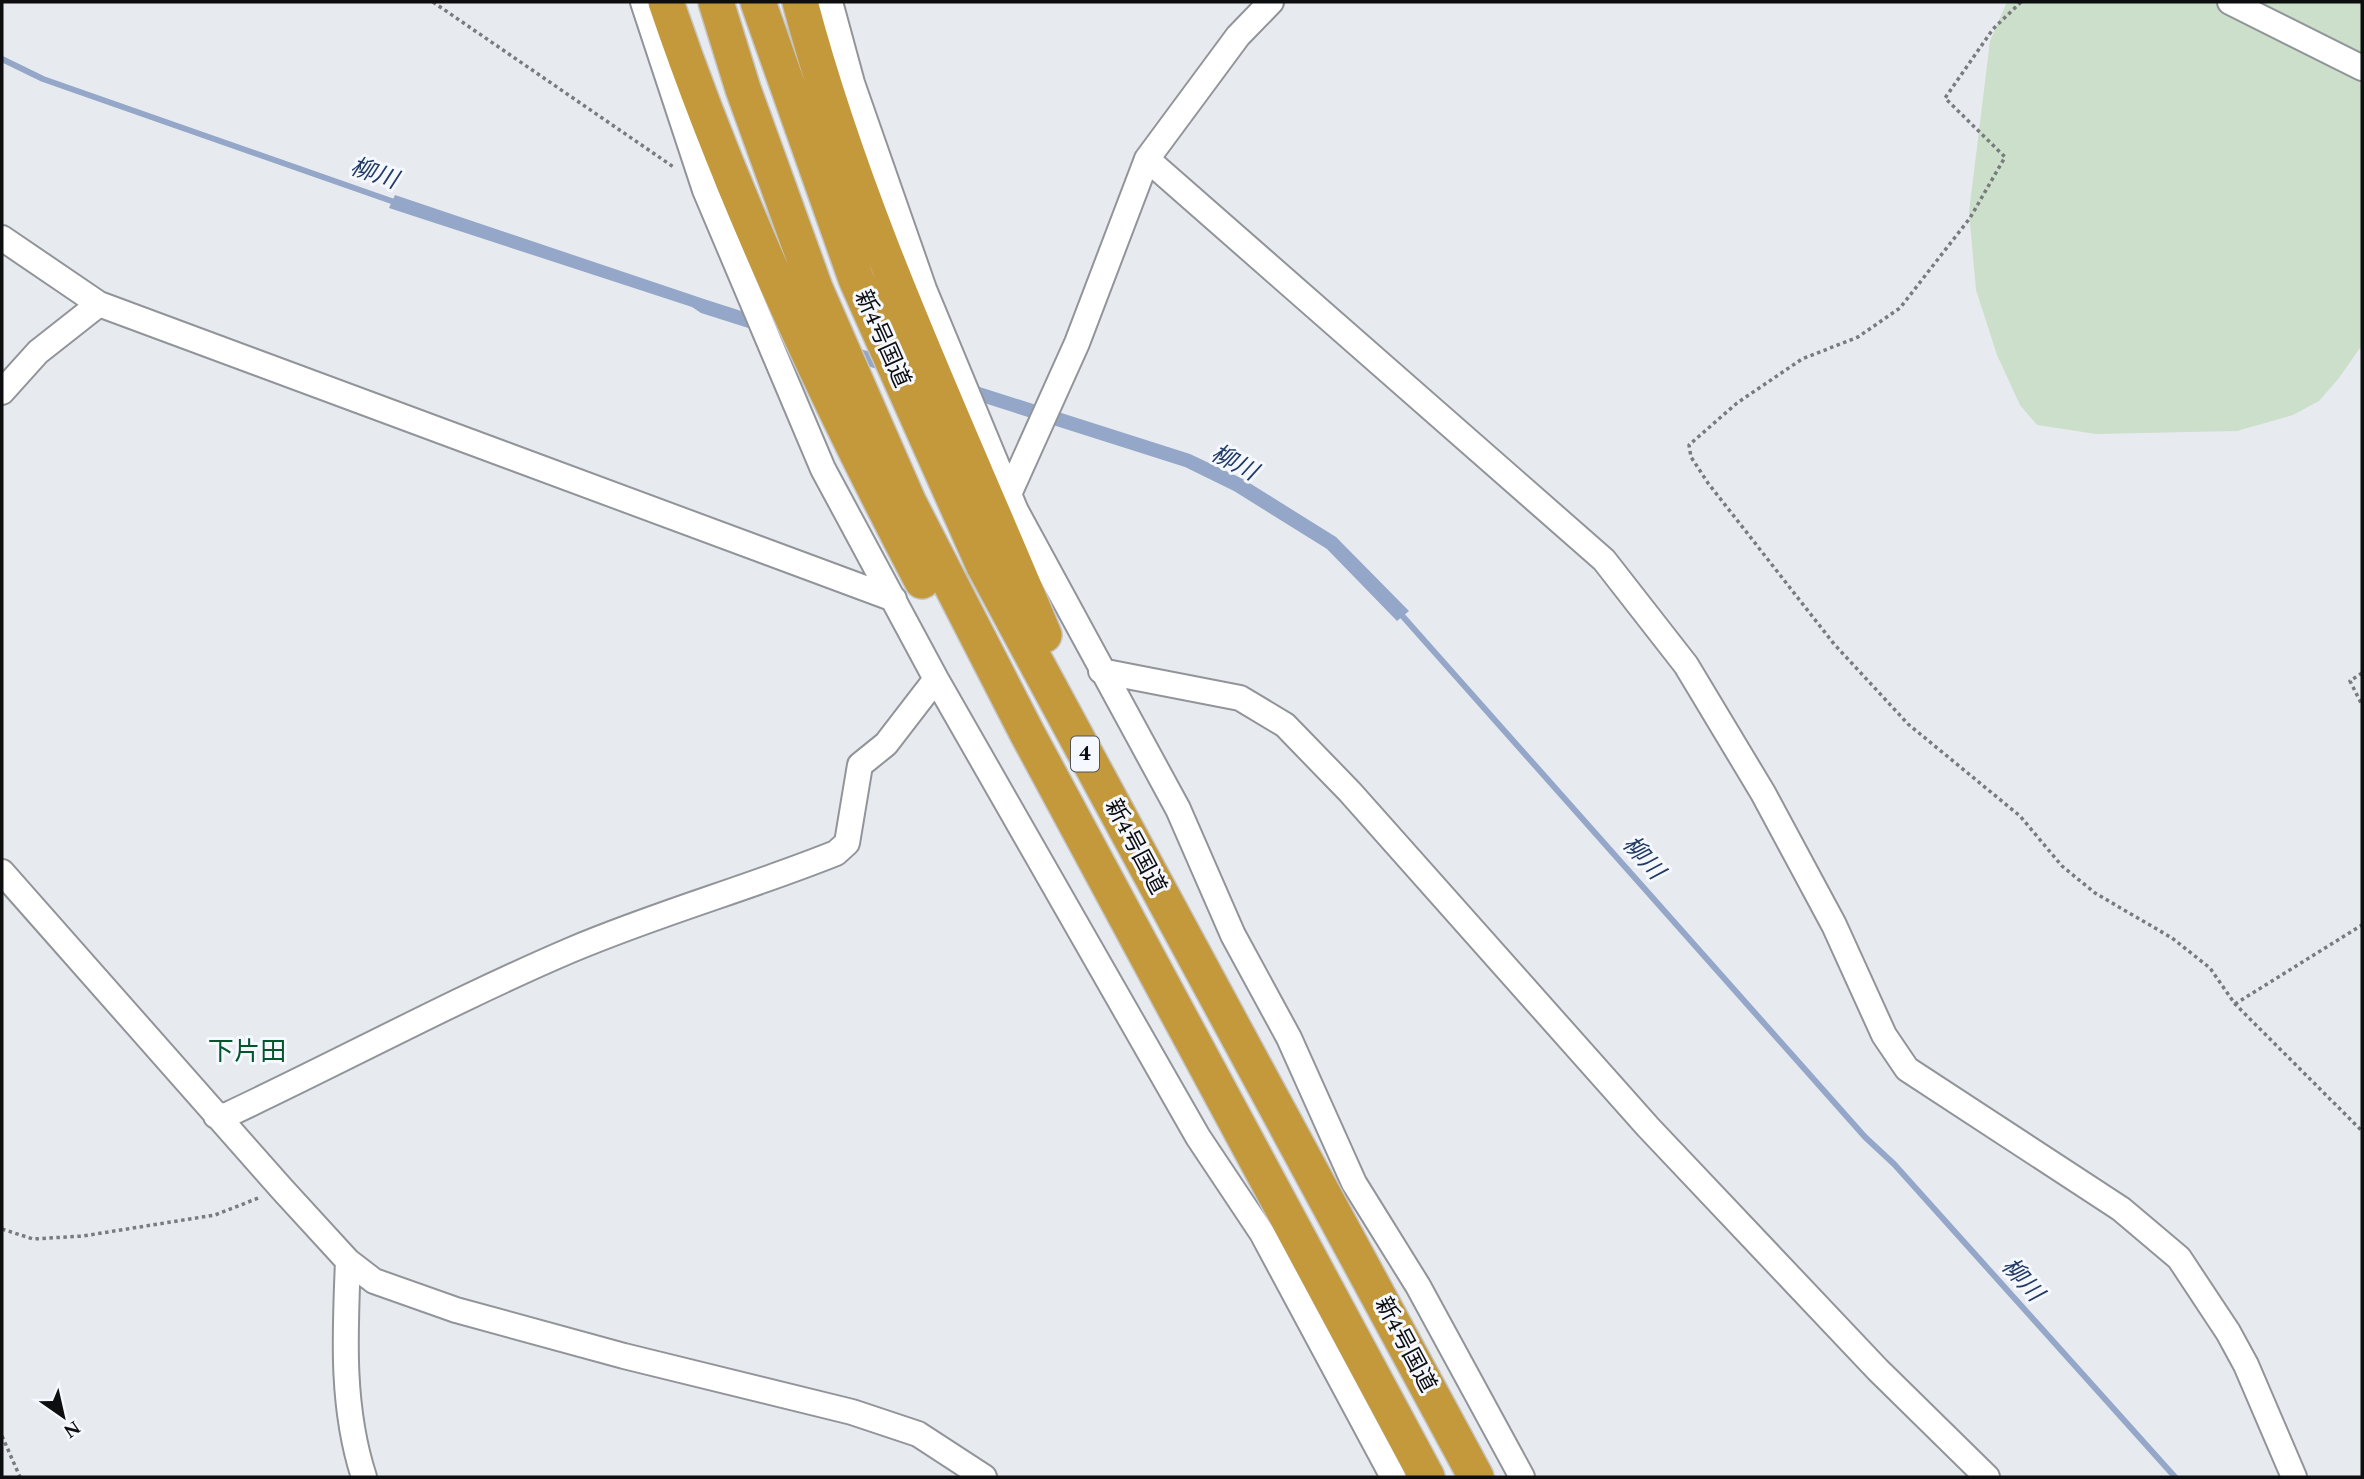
<svg xmlns="http://www.w3.org/2000/svg" width="2364" height="1479" font-family="Spectral,'Noto Sans JP',serif">
  <rect width="100%" height="100%" fill="#e7ebf0"/>
  <!-- green -->
  <path fill="#cbdfca" d="M2007,2h355v343l-23,33 -20,23 -26,14 -56,16 -141,3 -59,-9 -17,-20 -23,-50 -21,-65 -7,-78 21,-171z"/>
  <!-- water -->
  <path fill="#94a7c8" d="M395,195l312,105 483,154 53,25 93,58 73,74 -12,10 -70,-72 -93,-58 -49,-24 -484,-154 -9,-6 -303,-99z"/>
  <g fill="none" stroke-linecap="round" stroke-linejoin="round">
    <!-- stream -->
    <path stroke="#94a7c8" stroke-width="6" d="M2,59l41,20 357,125
      M1398,611l467,526 29,27 281,313"/>
    <!-- minor casing -->
    <g stroke="#919499" stroke-width="28">
      <path id="minor" d="M643,2l62,188 118,279 113,210 262,458 64,96 131,244
        M830,2l22,81 72,206 92,222 162,298 55,126 56,103 65,145 64,103 104,191
        M2230,2l132,66
        M1147,159l457,401 82,105 77,128 71,132 50,110 23,34 214,140 58,49 49,74 18,33 48,112
        M2,238l97,66 795,295
        M2,392l36,-40 61,-48
        M1009,494l68,-151 70,-184 91,-123 33,-34
        M1101,671l139,27 45,27 65,67 298,335 230,243 109,107
        M2,872l280,317 66,72 26,20 82,29 168,46 228,56 66,22 66,43
        M216,1116l11,-1c115,-54 227,-115 344,-165 87,-37 178,-62 265,-97l11,-10 13,-78 26,-21 50,-65
        M348,1261c-3,72 -7,146 16,216"/>
    </g>
    <!-- highway casing -->
    <g stroke="#c5c5c5" stroke-width="38">
      <path id="highway" d="M666,2c68,200 158,391 256,579
        M716,2l27,87 72,199 94,215 118,230 400,744
        M758,2l98,277 128,287 492,911
        M800,2c58,219 158,424 244,633"/>
    </g>
    <!-- path -->
    <path stroke="#797b7e" stroke-width="3.5" stroke-dasharray="3.5 3.5" stroke-linecap="butt" d="M433,2l242,166
      M2021,2l-28,27 -48,69 60,59 -35,61 -70,90 -42,29 -56,22 -65,44 -48,42 2,12 17,26 126,161 74,80 112,92 42,50 33,27 77,45 38,30 25,36 127,127
      M2362,673l-12,8 12,24
      M2235,1004l127,-79
      M2,1229l31,10 50,-3 132,-21 46,-18
      M2,1436l18,41"/>
    <!-- minor -->
    <use href="#minor" stroke="#fff" stroke-width="24"/>
    <!-- highway -->
    <use href="#highway" stroke="#c4993c" stroke-width="35"/>
  </g>
  <g text-anchor="middle" dominant-baseline="central" stroke-width="6" stroke-linejoin="round" paint-order="stroke">
    <!-- shield labels -->
    <rect fill="#f5f8fe" stroke="#535457" stroke-width="2" x="1071" y="736.5" width="28" height="35" rx="5"/>
    <g font-size="21" font-weight="bold" fill="#0d0e0f">
      <text x="1085" y="754">4</text>
    </g>
    <!-- street labels -->
    <g font-size="23" fill="#0d0e0f" stroke="#f5f8fe">
      <text transform="translate(882 339) rotate(66)">新4号国道</text>
      <text transform="translate(1135 847) rotate(62)">新4号国道</text>
      <text transform="translate(1405 1345) rotate(62)">新4号国道</text>
    </g>
    <!-- water labels -->
    <g font-size="24" font-style="italic" fill="#213a66" stroke="#f5f8fe">
      <text transform="translate(374 174) rotate(19)">柳川</text>
      <text transform="translate(1234 463) rotate(28)">柳川</text>
      <text transform="translate(1643 858) rotate(48)">柳川</text>
      <text transform="translate(2022 1280) rotate(48)">柳川</text>
    </g>
    <!-- quarter labels -->
    <g font-size="26" fill="#03562c" stroke="#f5f8fe">
      <text x="247" y="1052">下片田</text>
    </g>
  </g>
  <!-- border -->
  <rect width="2364" height="1479" fill="none" stroke="#0d0e0f" stroke-width="7"/>
  <!-- north arrow -->
  <g transform="translate(63 1416) rotate(146)" stroke="#f5f8fe" stroke-width="5" paint-order="stroke">
  <path d="M0-5L12 26L0 18L-12 26Z" fill="#0d0e0f"/>
  <text y="-10" font-size="19" font-weight="bold" text-anchor="middle" fill="#0d0e0f">N</text>
  </g>
</svg>
